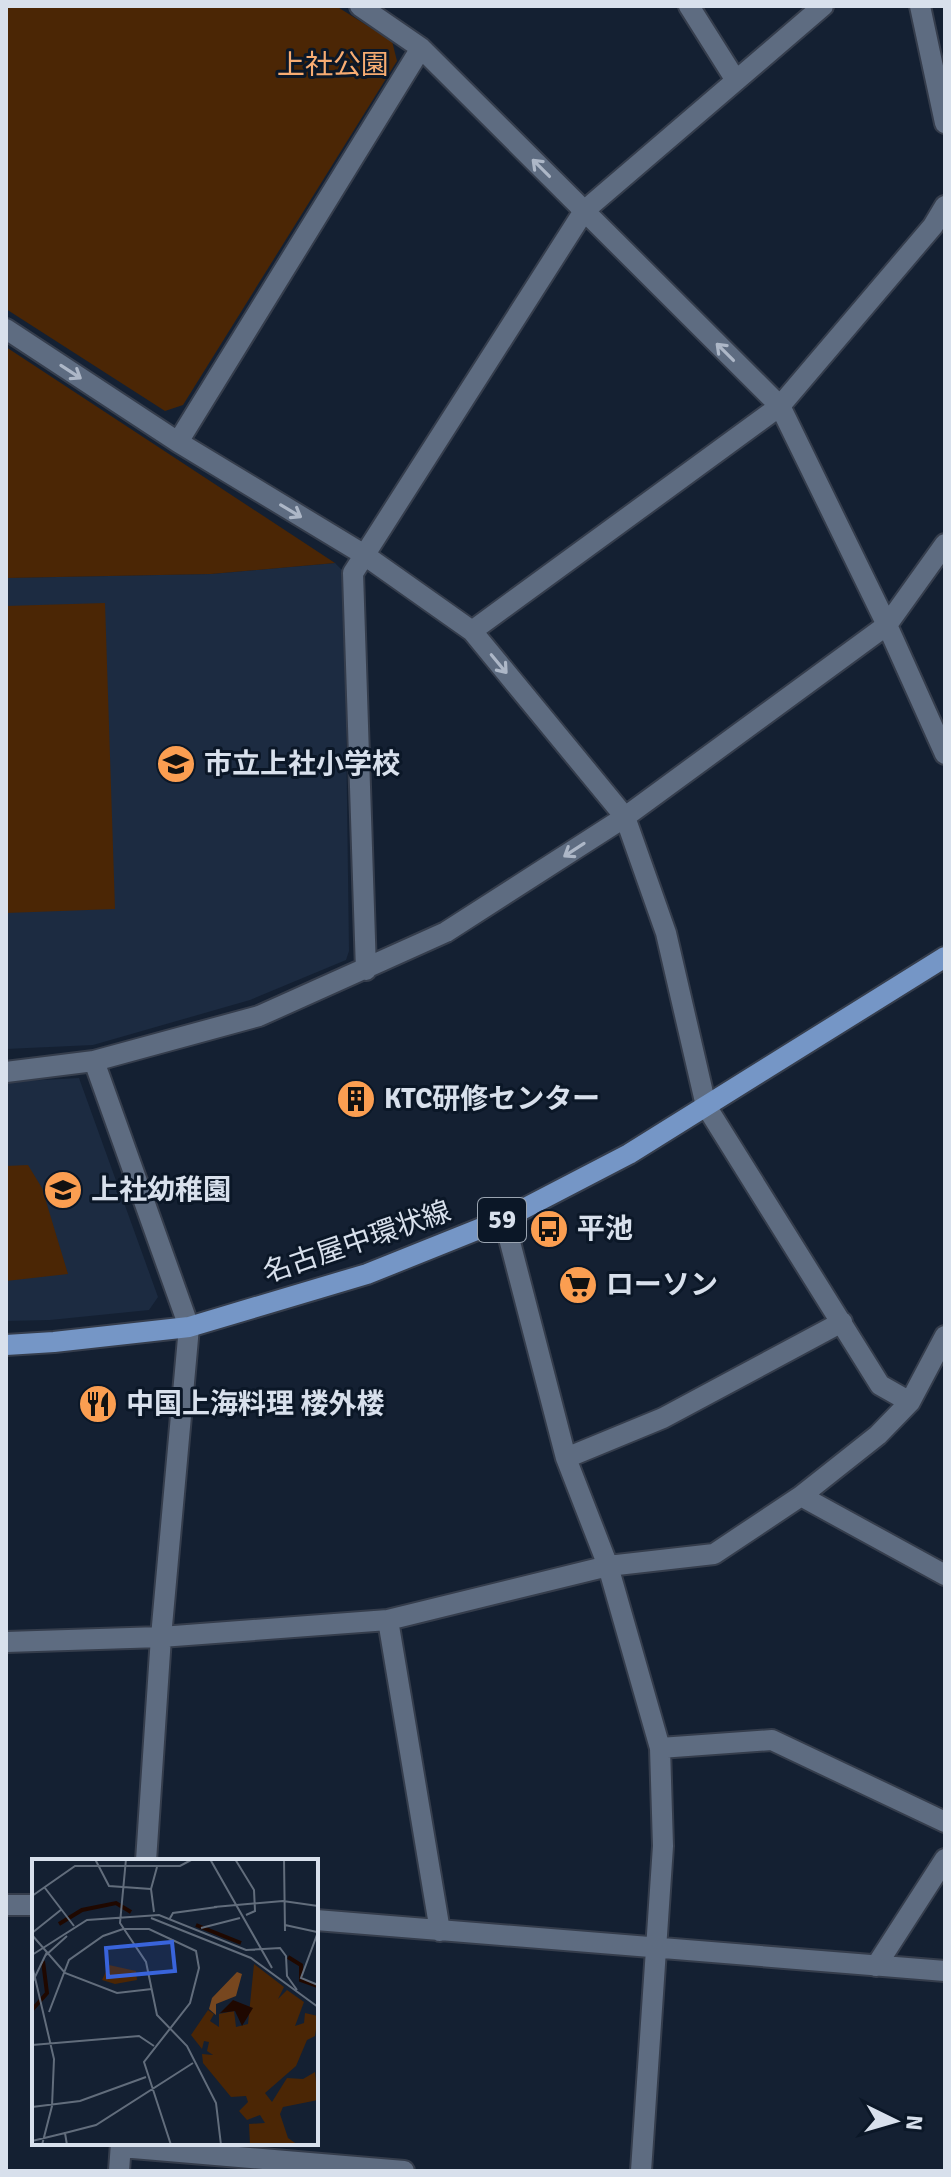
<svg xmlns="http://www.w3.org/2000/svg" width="951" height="2177" font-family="Signika,'Noto Sans JP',sans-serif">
  <rect width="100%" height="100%" fill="#142032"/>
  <!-- built -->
  <path fill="#1c2b41" d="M335,563l9,9 5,379 -3,9 -96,40 -157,45 -87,4v-471l205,-4z
    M79,1078l79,219 -9,13 -99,10 -44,1v-239z"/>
  <!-- green -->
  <path fill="#4b2605" d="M6,6h330l56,35 5,20 -214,344 -18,6 -159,-102z
    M6,347l329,216 -124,11 -205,4z
    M105,603l10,306 -109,4v-307z
    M28,1165l14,23 26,86 -62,7v-115z"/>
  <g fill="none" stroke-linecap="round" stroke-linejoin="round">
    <!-- minor casing -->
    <g stroke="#353d4c" stroke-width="24">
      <path id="minor" d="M360,6l61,42 359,358 107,219 58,129
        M689,6l46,73
        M920,6l25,117
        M6,329l172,113 185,112 109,77 153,186 -179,115 -187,84 -165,45 -88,11
        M178,442l243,-394
        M472,631l308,-225 153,-180 12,-20
        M366,970l-13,-397 231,-362 239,-205
        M94,1061l95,266 -28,310 -15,224
        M504,1219l62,239 42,108 52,182 3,98 -22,325
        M910,1402l-30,-17 -174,-279 -40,-173 -41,-116 262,-192 58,-81
        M566,1458l97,-40 179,-96
        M801,1496l144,79
        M388,1620l52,311
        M6,1642l155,-5 227,-17 220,-54 106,-12 87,-58 77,-61 32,-33 35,-66
        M660,1748l112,-8 173,82
        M6,1905h28
        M316,1920l629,51
        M876,1966l69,-107
        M121,2147l283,24
        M119,2171l2,-28"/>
    </g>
    <!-- primary casing -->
    <g stroke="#353d4c" stroke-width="24">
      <path id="primary" d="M6,1345l48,-3 135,-15 178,-53 137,-55 125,-65 316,-197"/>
    </g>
    <!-- minor -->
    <use href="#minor" stroke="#5e6c81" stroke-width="20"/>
    <!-- primary -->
    <use href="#primary" stroke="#7596c6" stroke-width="20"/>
  </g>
  <!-- one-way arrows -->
  <defs><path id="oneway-shaft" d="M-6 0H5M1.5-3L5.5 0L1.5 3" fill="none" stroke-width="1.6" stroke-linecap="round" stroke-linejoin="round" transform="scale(2)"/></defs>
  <g stroke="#adb7c7">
    <use href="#oneway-shaft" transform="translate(541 168) rotate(-135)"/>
    <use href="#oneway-shaft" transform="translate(725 352) rotate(-135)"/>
    <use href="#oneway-shaft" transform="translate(71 372) rotate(33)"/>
    <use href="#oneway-shaft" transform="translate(291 511) rotate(31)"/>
    <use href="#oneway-shaft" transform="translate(499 664) rotate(50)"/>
    <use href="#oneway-shaft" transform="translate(574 850) rotate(147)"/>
  </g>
  <!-- icons -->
  <defs>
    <g id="school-disc" transform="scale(2)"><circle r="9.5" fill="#fb9e51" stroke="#0b1727"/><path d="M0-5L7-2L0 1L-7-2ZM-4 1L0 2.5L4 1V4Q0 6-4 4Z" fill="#111"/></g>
    <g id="building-disc" transform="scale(2)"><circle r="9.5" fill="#fb9e51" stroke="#0b1727"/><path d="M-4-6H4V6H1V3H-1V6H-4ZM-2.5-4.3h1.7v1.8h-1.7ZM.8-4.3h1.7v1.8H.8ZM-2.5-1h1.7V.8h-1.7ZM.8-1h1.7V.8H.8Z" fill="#111"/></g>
    <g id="bus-disc" transform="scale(2)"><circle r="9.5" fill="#fb9e51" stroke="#0b1727"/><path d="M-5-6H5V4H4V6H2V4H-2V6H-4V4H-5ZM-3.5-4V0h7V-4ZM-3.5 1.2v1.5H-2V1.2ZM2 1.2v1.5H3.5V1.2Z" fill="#111"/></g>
    <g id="supermarket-disc" transform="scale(2)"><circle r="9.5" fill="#fb9e51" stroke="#0b1727"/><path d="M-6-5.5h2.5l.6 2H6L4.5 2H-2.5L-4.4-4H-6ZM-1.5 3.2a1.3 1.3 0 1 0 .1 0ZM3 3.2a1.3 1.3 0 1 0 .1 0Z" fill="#111"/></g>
    <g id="restaurant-disc" transform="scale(2)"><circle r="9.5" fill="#fb9e51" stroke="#0b1727"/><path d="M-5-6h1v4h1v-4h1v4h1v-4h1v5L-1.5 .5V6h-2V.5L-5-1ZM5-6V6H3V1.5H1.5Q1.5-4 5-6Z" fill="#111"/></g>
  </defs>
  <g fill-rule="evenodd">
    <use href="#school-disc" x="176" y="764"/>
    <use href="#building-disc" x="356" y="1099"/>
    <use href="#school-disc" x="63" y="1190"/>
    <use href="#bus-disc" x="549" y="1229"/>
    <use href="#supermarket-disc" x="578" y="1285"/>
    <use href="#restaurant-disc" x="98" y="1404"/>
  </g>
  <g text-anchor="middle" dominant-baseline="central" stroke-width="6" stroke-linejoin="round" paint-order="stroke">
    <!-- shield labels -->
    <rect fill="#0b1727" stroke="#9aa4b1" stroke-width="2" x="478" y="1198" width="48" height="44" rx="6"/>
    <g font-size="26" font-weight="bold" fill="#d8e0ec">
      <text x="502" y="1220">59</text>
    </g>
    <!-- park labels -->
    <g font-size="28" fill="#f7ac72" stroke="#0b1727">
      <text x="333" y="65">上社公園</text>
    </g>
    <!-- poi labels -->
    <g font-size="28" font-weight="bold" fill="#d8e0ec" stroke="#0b1727" text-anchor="start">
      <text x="204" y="764">市立上社小学校</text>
      <text x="384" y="1099">KTC研修センター</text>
      <text x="91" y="1190">上社幼稚園</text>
      <text x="577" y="1229">平池</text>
      <text x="606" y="1285">ローソン</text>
      <text x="126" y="1404">中国上海料理 楼外楼</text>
    </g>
    <!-- street labels -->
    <g font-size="28" fill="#d8e0ec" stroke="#0b1727">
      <text transform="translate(357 1242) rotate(-19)">名古屋中環状線</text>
    </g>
  </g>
  <!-- overview -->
  <g transform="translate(32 1859)">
    <rect width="286" height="286" fill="#142032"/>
    <path d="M222,105l30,23 -6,12 9,-9 17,12 -9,24 9,-3 1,-10 13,3 -3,20 -8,4 -11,26 -31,27 7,9 15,-24 16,1 12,-7 3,28 -35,7 -3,7 8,24 10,7h-48l-1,-21 16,-1 -5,-8 -13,5 -8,-9 9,-9 -2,-6 -15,1 -28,-34 -1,-9 11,1 -6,-4 2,-9 -5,-1 -2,8 -11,-14 17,-25 6,4 -4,7 9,6v-13l15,-3 2,16 12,-3zM77,106l27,6 1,9 -22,4 -13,-4z" fill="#4b2605"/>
    <path d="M205,113l5,2 -6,22 -20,8v11l-7,-6 3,-11z" fill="#77471f"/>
    <path d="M201,141l20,8 -11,18 -7,-15 -15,2z" fill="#1f0800"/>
    <path fill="none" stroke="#1f0800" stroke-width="4" d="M27,65l23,-14 34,-7 15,9M164,66l45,18M256,98l13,8v15l16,6M0,151l15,-17 -4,-32M0,177v76"/>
    <path fill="none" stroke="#626d7c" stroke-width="2" d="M63,0l14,27 42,3M94,0l-6,64 26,39 11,53 30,31 29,57 5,42M178,0l62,109M203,0l19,31 1,21 -9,4M252,0l1,72M13,29l29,38M0,37l43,-30h105l13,-7M182,48l69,-6 35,5M122,53l-3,-23 6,-22M119,59l100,40 67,49M137,61l4,-7 44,-6M253,66l32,7M169,69l39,-10M286,73l-17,46 17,7M0,74l30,-24M0,76l33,38 52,20 35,-4M0,96l55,-35 72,-5 87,35 34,-2 6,8 1,20 10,14M14,96l21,-19M0,106l22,94 -2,47 -10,39M0,124l15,-31M17,153l20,-52 34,-24 20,-7h26l47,22 3,17 -9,35 -46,59 27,83M0,186l107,-9 15,10M0,248l48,-6 66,-24M0,282l33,-8M35,286l-2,-12 31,-8 97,-62"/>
    <path fill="#3964db" fill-opacity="0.15" stroke="#3964db" stroke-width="4" d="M140,83l3,29 -67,6 -2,-29z"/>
    <rect width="286" height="286" fill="none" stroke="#d8e0ec" stroke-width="4"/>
  </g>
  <!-- border -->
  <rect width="951" height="2177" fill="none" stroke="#d8e0ec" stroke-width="16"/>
  <!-- north arrow -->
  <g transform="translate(895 2121) rotate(95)" stroke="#0b1727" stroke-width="6" paint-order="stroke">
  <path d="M0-6L14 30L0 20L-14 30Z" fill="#d8e0ec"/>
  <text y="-12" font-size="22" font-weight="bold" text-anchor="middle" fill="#d8e0ec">N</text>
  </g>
</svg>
